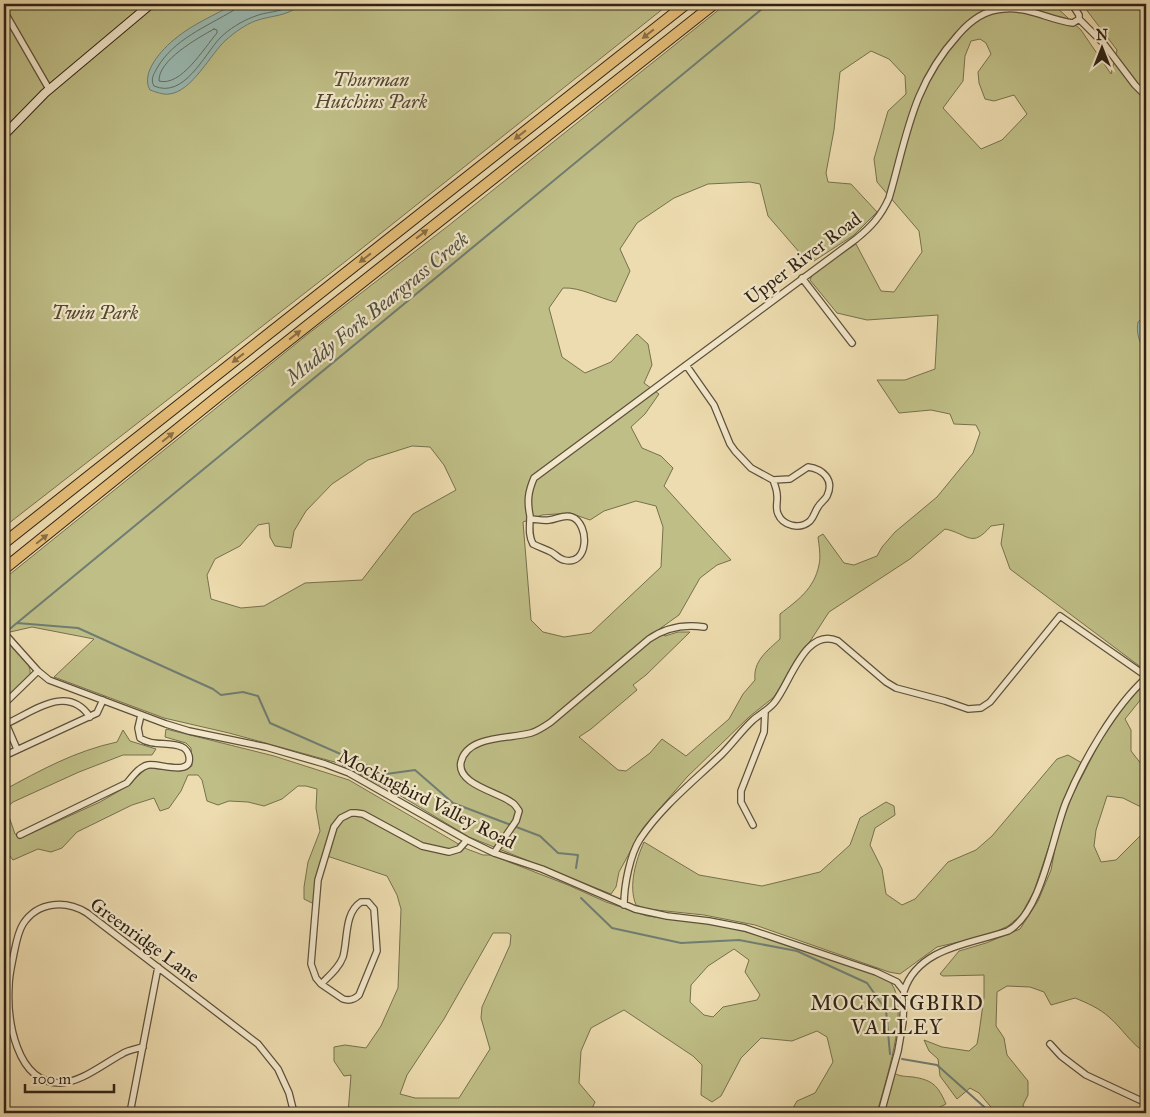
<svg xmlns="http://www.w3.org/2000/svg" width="1150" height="1117" font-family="'IM FELL Great Primer',serif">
  <rect width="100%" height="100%" fill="#eddcaf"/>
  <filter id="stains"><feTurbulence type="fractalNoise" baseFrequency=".004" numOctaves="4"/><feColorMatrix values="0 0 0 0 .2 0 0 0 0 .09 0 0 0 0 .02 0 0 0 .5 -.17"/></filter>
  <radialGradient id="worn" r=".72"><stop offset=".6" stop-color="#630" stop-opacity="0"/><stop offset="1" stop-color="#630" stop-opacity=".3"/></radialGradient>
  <!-- green -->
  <path fill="#bfbe86" stroke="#76704e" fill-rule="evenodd" d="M4,4h665l-323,257 -342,266z
    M726,4h327l28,26 30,44 6,-24 -35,-46h64v667l-136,-102 -9,-25 3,-20 -13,2c-20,23 -22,8 -46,3l-35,30 -81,53 -55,85 -25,20 -62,60 -44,51 -24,44 -3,15 -5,7 -142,-57 -73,-44 -58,-30 -109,-30 -65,-15 -110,-41 40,-38 -62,-12 -22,5 -6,-8v-45l304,-245 140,-108zM980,39l6,4 5,11 -13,18 1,11 6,16 9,2 20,-6 13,19 -25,26 -21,9 -38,-41 20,-27 2,-25 6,-15zM871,51l18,8 16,17 1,18 -18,17 -14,48 3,23 42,49 3,21 -28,40 -13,-1 -25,-47 -43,29 -3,7 27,33 30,7 71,-5 -3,54 -30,11h-28l22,33 32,-3 19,4 4,10 22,1 4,8 -7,20 -36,44 -42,35 -13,15 -5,9 -23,9 -10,-2 -21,-29 -5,3c1,8 3,20 1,28 -5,24 -21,35 -39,49v25c-13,12 -27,22 -25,41l-12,14 -14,25 -43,37 -24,-17 -12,14 -24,18 -8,-1 -39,-33 12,-8 46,-39 -4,-5 13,-10 44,-43h-12l-13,4 -7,-6 21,-15 21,-37 17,-13 14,-5 -67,-74 9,-18 -12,-12 -19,-8 -11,-21 14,-13 14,-20 -15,-11 8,-18 -4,-21 -11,-10 -26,28 -26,11 -23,-16 -13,-49 14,-20c18,-1 35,10 53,14l14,-31 -10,-22 17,-26 37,-25 34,-14 42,-2 10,2 8,32 32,37 14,8 40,-26 23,-23 -26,-28 -23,-2 -2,-9 8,-43 6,-58zM412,446l18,1 14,18 12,25 -43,24 -51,66 -57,3 -41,23 -23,2 -30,-9 -4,-24 8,-16 25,-13 18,-21 11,-2 1,14 5,9 16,2 3,-17 12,-20 26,-27 36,-24zM636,501l20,5 7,21 -2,40 -70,66 -27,4 -21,-5 -12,-12 -8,-98 19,-7 28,-2 20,7 14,-9z
    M4,638c9,10 28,22 26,37l-26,26z
    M1146,682v11l-21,26 6,11v21l15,19v37l-7,-1 -16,-8 -16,-2 -11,34 -2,16 7,16 15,-2 30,-30v223c-15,-9 -24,-25 -37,-36 -10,-9 -22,-14 -34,-19l-24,7 -7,-13 -14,-5 -23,-1 -10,6 -1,34 8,12 3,17 21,26v14l-5,10 4,8h-31l-17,-20 -9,-5 -13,11 -17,-23 -2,-17 -9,-8 -5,-11 18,7 27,4 8,-7 2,-11 5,-36v-22l-41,1 -3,-2 19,-23 27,-8 34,-14 18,-28 13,-31 7,-37 14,-37 19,-37 12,-22 19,-29z
    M166,729l108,27 75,24 118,69 16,6h8l77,30 38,17 41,14 78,10 57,16 99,34c3,2 8,5 10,7 20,25 -7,102 -14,130h-87l7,-12 18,-8 18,-31 -6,-25 -10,-6 -25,10 -31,-3 -20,20 -20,38 -9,6 -11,-7 1,-30 -9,-9 -69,-46 -33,18 -10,23 -2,32 16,19 -5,11h-242l3,-38 -7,1 -10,-15v-14l11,-2 21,3 15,-22 17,-38 3,-79 -4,-14 -10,-19 -63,-21 -9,44 -3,4 -8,-4v-12l4,-25 12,-31 -4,-23 1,-19 -11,-3h-8l-16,13 -18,7 -16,-4 -19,-1 -11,4 -11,-4 -5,-21 -4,-5h-10l-7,16 -12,17 -9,3 -6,-13 -22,7 -55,27 -15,16 -11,4 -13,-3 -25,11 -7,-9 -2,-18v-43c37,-20 71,-39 113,-48l6,-12 7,11 26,8 -4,6h-29l-44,17 -66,30 -7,6 9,26 6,4 79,-36 31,-18 9,-13 8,-3 33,3 11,-5 -1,-18 -5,-5 -21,-6zM493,933h15l3,2 -1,10 -28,62 -1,11 9,31 -31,49h-44l-15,-4 7,-19 37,-56zM734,949l15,11 -4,12 15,23 -3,5 -34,7 -10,10 -9,-2 -14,-13 1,-17 17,-19z
    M1068,755l14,8 -15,29 -33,99 -13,24 -13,11 -19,9 -52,12 -37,27 -11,-2 -134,-47 -51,-10 -57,-6 -11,-4c-8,-19 0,-45 8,-63l55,33 63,11 58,-14 30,-27 10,-27 26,-16 8,4 1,9 -20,13 -5,17 12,24 4,25 16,11 13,-6 33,-37 28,-12 16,-14 65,-77z
    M894,1073c7,4 11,3 19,4 20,3 25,9 33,27l-18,9h-45z"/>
  <!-- water -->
  <path fill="#9abab2" stroke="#6f7d73" d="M234,4h67c-13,13 -30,11 -46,17 -10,4 -20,11 -29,19 -15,13 -34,52 -57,54 -6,1 -13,-2 -19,-4 -10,-17 12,-41 26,-52 17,-14 39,-23 58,-34z
    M1146,317v35c-7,-8 -10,-20 -8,-30l4,-4z"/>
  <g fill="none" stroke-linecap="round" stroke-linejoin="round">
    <!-- shore -->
    <path stroke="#646e64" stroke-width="1" d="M236,4l-2,6c-28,17 -60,29 -77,58 -3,6 -7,11 -3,18 30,13 50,-31 66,-48 9,-9 22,-17 33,-21 13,-6 29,-4 40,-13
      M214,29l3,1v3c-13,15 -36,54 -58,48 -1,-21 39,-43 55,-52z"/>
    <!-- stream -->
    <path stroke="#6f7d73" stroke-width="2" d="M17,623l61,5 135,61 8,6 22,-3 15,4 12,27 116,51 29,-4 38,33 87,33 18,17 20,2 -2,13
      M6,632l762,-628
      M581,898l31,30 69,15 58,-3 58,11 70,32 19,27 4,44
      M902,1059l35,6 54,48"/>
    <!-- street casing -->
    <g stroke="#5e503c" stroke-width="8">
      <path id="street" d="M1072,4l7,11v4l25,25 31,41 11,11
        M4,11l45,78
        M802,278l50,65
        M686,365l28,40 16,39 5,7 16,17 22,12c2,5 4,10 4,15 1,6 -2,13 1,19 5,12 22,16 32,7 4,-4 5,-10 8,-14 2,-4 7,-7 9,-11 8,-17 -5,-27 -19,-29l-18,12 -17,1
        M530,519c6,0 13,2 19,1 8,-1 15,-6 23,-3 18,7 17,50 -8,43 -5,-1 -9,-6 -13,-8 -6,-3 -12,-5 -18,-8 -5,-9 -3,-18 -3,-28 -3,-15 -2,-24 4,-38l322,-239c15,-12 25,-23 33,-41 18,-62 23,-112 69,-163 11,-13 27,-25 45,-26 25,-3 46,11 70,14l6,-4
        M4,633l34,38 11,9 117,44 23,7 77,16 59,17 24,9 118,67 27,13 48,16 93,40 32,7 42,5 36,7 131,44 21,10 7,9 -1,31 -5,29 -17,62
        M4,704l34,-33
        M4,719l13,30
        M6,724c27,-12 61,-41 84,-7
        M4,756l93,-43 6,-13
        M753,825l-12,-23v-11l23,-59 1,-20
        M20,835l107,-52c6,-7 12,-16 21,-18 11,-2 45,12 41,-9 -1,-4 -4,-8 -7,-9 -12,-6 -30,0 -42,-9l-2,-10 3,-13
        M494,853l22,-32 3,-10c-2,-3 -4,-7 -8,-9 -13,-10 -55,-18 -50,-40 6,-27 49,-23 70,-29 7,-2 14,-7 20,-11l98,-83c16,-11 35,-15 55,-12
        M361,902h7l6,7 3,42 -18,44c-5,5 -10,6 -16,4l-22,-15c8,-8 18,-16 22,-27 5,-18 1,-44 18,-55z
        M624,905c0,-20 6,-50 16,-66 22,-33 54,-58 82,-85 11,-11 20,-24 31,-34 7,-6 15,-10 21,-17 16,-19 31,-77 64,-62l48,41 10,6 49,13 23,8 13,-1 9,-6 70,-86 86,60
        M321,984l-5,-6 -5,-14 7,-84 16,-53 7,-9 10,-5h5l7,1 59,32 27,6 10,-3 8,-9
        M904,991c14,-44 67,-47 104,-60 34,-19 44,-94 58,-129 17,-41 48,-95 80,-124
        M1050,1044l11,12 25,19 60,28
        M143,1047c-7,2 -15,3 -21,7 -19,10 -40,28 -62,29 -44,0 -53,-63 -51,-97 0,-11 3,-22 5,-33 2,-10 4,-21 9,-29 15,-23 43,-24 64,-11l171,131 20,25 11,24 5,20
        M130,1113l28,-146"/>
    </g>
    <!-- secondary casing -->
    <g stroke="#2e2215" stroke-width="10">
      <path id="secondary" d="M4,135l41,-42 106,-89"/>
    </g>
    <!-- highway casing -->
    <g stroke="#2e2215" stroke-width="12">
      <path id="highway" d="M4,543l682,-539
        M4,569l217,-175 493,-390"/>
    </g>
    <!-- street -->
    <use href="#street" stroke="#f3e8cb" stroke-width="5.5"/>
    <!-- secondary -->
    <use href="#secondary" stroke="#f3e8cb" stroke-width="8"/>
    <!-- highway -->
    <use href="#highway" stroke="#e6be78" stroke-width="10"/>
  </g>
  <!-- one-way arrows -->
  <defs><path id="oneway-solid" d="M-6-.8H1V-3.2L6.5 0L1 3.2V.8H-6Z" transform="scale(1.25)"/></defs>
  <g fill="#8a7046">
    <use href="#oneway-solid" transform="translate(648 34) rotate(142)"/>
    <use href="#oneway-solid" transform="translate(520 135) rotate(142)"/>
    <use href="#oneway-solid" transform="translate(422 234) rotate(-38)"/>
    <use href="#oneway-solid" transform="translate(365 258) rotate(142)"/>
    <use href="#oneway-solid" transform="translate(295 335) rotate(-38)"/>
    <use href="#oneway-solid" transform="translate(238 358) rotate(142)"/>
    <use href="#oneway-solid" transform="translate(168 437) rotate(-39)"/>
    <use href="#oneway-solid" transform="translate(42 539) rotate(-39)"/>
  </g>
  <g text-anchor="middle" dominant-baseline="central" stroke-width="4.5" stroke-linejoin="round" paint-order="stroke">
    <!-- park labels -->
    <g font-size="19" font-style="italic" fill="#524931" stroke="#f3e8cb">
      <text x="371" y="79">Thurman<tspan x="371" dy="22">Hutchins Park</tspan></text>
      <text x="95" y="312">Twin Park</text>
    </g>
    <!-- street labels -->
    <g font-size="19" fill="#2e2215" stroke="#f3e8cb">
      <text transform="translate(803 258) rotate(-37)">Upper River Road</text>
      <text transform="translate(427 799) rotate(27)">Mockingbird Valley Road</text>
      <text transform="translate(145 940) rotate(36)">Greenridge Lane</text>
    </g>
    <!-- water labels -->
    <g font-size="20" font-style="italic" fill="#4e5044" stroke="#f3e8cb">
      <text transform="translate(377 308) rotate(-39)">Muddy Fork Beargrass Creek</text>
    </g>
    <!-- quarter labels -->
    <g font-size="21" letter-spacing="1" fill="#2e2215" stroke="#f3e8cb">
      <text x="897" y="1003">MOCKINGBIRD<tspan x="897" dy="24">VALLEY</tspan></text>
    </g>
  </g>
  <!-- margin -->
  <rect width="1150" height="1117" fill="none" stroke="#eddcaf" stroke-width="20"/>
  <rect x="5" y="5" width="1140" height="1107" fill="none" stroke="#2e2215" stroke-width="2.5"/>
  <rect x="10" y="10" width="1130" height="1097" fill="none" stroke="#2e2215"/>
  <!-- north arrow -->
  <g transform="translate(1102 48)" stroke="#f3e8cb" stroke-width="4" paint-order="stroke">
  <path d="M0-4L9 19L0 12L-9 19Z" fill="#2e2215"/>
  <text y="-8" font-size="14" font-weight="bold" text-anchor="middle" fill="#2e2215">N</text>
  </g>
  <!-- scale -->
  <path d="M25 1084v8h89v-8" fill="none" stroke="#2e2215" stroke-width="2.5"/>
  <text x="32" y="1084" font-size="15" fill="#2e2215" stroke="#f3e8cb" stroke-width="4" paint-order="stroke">100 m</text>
  <rect width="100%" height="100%" filter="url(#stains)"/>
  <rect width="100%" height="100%" fill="url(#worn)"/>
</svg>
